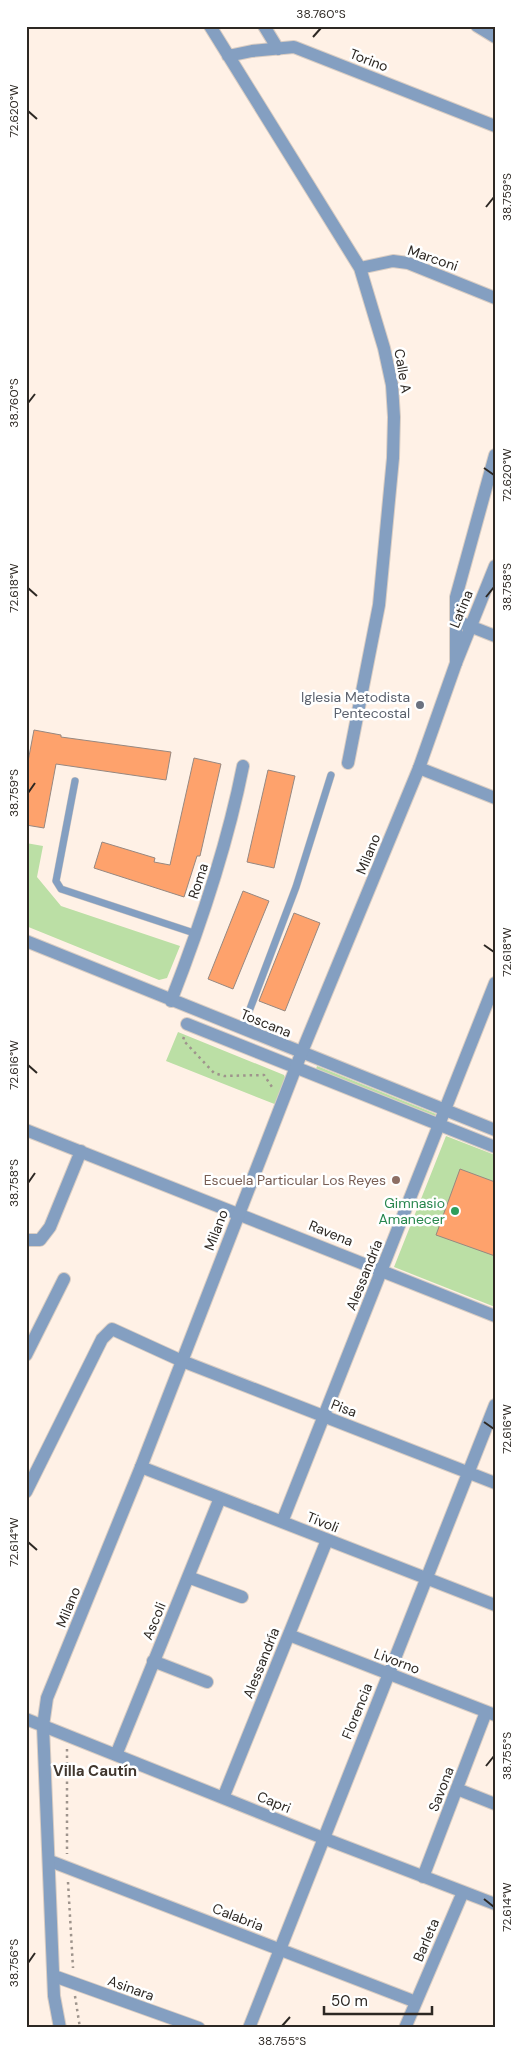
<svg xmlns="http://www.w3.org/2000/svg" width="521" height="2054" font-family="'DM Sans',sans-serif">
  <rect width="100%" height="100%" fill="#fff1e6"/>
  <!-- green -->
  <path fill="#bbdfa5" d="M26,843l17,3 -6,31 24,29 119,40 -13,32 -8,2 -133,-54z
    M178,1032l106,43 2,5 -9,25 -111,-44z
    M317,1066l119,48 -1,2 -119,-47z
    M446,1136l49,19v152l-101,-40z"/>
  <!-- building -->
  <path fill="#fea26c" stroke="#978880" d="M34,730l27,5v2l110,15 -5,28 -110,-16 -12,64 -18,-3v-53z
    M194,758l27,6 -21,92h-3l-13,41 -90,-29 8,-26 53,16 -1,4 16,3z
    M268,770l27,6 -21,92 -27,-6z
    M243,891l26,10 -36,88 -25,-10z
    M294,913l26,10 -35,88 -26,-10z
    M460,1169l35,13v74l-59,-21z"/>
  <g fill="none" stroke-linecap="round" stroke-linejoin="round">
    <!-- service casing -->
    <g stroke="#d9cdc3" stroke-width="8">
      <path id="service" d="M75,781l-19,100 5,8 136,45
        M242,1030l54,-143 35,-112"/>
    </g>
    <!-- minor casing -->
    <g stroke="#d9cdc3" stroke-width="14">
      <path id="minor" d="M210,26l150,242 24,80 8,37 2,32 -1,41 -14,147 -31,158
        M264,26l14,23
        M477,26l18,11
        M228,56l24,-5 42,-4 201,79
        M360,268l33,-7 15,2 87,35
        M462,623l33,13
        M456,663l39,-97
        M419,768l76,30
        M26,941l469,189
        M171,1001c30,-77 56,-154 72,-235
        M187,1024l308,123
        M26,1130l469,186
        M26,1240h14l10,-13 31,-76
        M26,1355l38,-76
        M141,1467l354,138
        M26,1492l76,-153 10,-10 70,32 313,122
        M282,1522l213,-539
        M188,1577l54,20
        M289,1635l206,80
        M153,1661l54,21
        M26,1719l297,119 172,66
        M116,1755l104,-257
        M457,1789l38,15
        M223,1798l104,-258
        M50,1861l366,141
        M423,1877l63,-165
        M54,1976l145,52
        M249,2028l246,-623
        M405,2028l58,-136"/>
    </g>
    <!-- tertiary casing -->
    <g stroke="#d9cdc3" stroke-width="14">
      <path id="tertiary" d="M60,2028l-6,-32 -11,-270 4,-28 94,-231 160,-413 118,-286 37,-105v-66l39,-142"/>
    </g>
    <!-- path -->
    <path stroke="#9e948c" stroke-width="2.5" stroke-dasharray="2.5 4" stroke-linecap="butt" d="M184,1037l-1,3 31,33 10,3 40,-1 8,12 3,2
      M67,1749v105
      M68,1882l5,86
      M75,1996l5,32"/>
    <!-- service -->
    <use href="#service" stroke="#849fc1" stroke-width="7"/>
    <!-- minor -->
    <use href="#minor" stroke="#849fc1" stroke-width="12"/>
    <!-- tertiary -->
    <use href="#tertiary" stroke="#849fc1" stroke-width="12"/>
  </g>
  <!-- ticks -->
  <path fill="none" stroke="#2d2823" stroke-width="2" d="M313,37l8,-9M28,111l9,8M486,207l8,-10M28,403l7,-9M484,468l10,7M28,588l9,8M486,597l8,-10M28,793l7,-10M484,945l10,7M28,1065l9,8M28,1183l7,-10M484,1422l10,7M28,1542l9,8M486,1766l8,-10M484,1899l10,8M28,1963l7,-10M282,2026l8,-9"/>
  <!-- markers -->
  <circle fill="#6b7280" stroke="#fff" stroke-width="2" cx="420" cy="705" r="5"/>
  <circle fill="#8d6e63" stroke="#fff" stroke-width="2" cx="396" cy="1180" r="5"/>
  <circle fill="#2e9e5b" stroke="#fff" stroke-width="2" cx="455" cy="1211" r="5"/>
  <g text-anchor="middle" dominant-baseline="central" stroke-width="5" stroke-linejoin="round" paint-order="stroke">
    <!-- street labels -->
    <g font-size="14" fill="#2d2823" stroke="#fff">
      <text transform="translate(369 60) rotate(21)">Torino</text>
      <text transform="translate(433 258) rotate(19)">Marconi</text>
      <text transform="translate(403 371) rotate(80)">Calle A</text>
      <text transform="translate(461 609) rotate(-68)">Latina</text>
      <text transform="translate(368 854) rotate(-68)">Milano</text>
      <text transform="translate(198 881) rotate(-72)">Roma</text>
      <text transform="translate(266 1023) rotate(22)">Toscana</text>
      <text transform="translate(216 1230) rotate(-69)">Milano</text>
      <text transform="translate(331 1233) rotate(22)">Ravena</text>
      <text transform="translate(364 1275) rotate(-68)">Alessandría</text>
      <text transform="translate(344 1408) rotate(21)">Pisa</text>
      <text transform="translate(323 1522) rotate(22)">Tivoli</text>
      <text transform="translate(68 1607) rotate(-68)">Milano</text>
      <text transform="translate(154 1621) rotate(-68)">Ascoli</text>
      <text transform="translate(397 1661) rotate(21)">Livorno</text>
      <text transform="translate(261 1663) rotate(-68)">Alessandría</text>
      <text transform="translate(357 1711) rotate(-68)">Florencia</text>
      <text transform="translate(441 1789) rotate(-69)">Savona</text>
      <text transform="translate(274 1802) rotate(22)">Capri</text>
      <text transform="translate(238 1917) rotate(21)">Calabria</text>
      <text transform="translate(426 1940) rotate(-67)">Barleta</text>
      <text transform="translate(131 1988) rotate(20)">Asinara</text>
    </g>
    <!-- worship labels -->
    <g font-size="14" fill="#5b616d" stroke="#fff" text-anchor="end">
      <text x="410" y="697">Iglesia Metodista<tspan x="410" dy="16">Pentecostal</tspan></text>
    </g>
    <!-- education labels -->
    <g font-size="14" fill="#785e54" stroke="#fff" text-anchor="end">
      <text x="386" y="1180">Escuela Particular Los Reyes</text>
    </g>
    <!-- leisure labels -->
    <g font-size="14" fill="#27864d" stroke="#fff" text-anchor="end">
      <text x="445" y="1203">Gimnasio<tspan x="445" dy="16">Amanecer</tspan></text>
    </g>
    <!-- neighbourhood labels -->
    <g font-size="15" font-weight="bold" fill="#41372e" stroke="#fff">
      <text x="95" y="1771">Villa Cautín</text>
    </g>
  </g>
  <!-- border -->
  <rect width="521" height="2054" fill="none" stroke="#ffffff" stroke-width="55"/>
  <!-- scale -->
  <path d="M324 2006v8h108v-8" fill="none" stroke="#2d2823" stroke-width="2.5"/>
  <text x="331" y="2006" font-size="15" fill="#2d2823" stroke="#ffffff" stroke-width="4" paint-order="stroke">50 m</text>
  <rect x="28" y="28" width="466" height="1998" fill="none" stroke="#2d2823" stroke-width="2"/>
  <g font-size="12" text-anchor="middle" fill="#2d2823">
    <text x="321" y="18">38.760°S</text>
    <text transform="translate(14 111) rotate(-90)" y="4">72.620°W</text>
    <text transform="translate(507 197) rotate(-90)" y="4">38.759°S</text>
    <text transform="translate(14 403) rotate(-90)" y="4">38.760°S</text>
    <text transform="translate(507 475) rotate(-90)" y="4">72.620°W</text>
    <text transform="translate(507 587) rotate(-90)" y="4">38.758°S</text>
    <text transform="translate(14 588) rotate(-90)" y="4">72.618°W</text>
    <text transform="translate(14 793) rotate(-90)" y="4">38.759°S</text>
    <text transform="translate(507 952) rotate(-90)" y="4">72.618°W</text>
    <text transform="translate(14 1065) rotate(-90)" y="4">72.616°W</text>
    <text transform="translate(14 1183) rotate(-90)" y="4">38.758°S</text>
    <text transform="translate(507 1429) rotate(-90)" y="4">72.616°W</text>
    <text transform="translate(14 1542) rotate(-90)" y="4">72.614°W</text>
    <text transform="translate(507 1756) rotate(-90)" y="4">38.755°S</text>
    <text transform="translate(507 1907) rotate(-90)" y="4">72.614°W</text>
    <text transform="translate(14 1963) rotate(-90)" y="4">38.756°S</text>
    <text x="282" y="2045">38.755°S</text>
  </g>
</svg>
